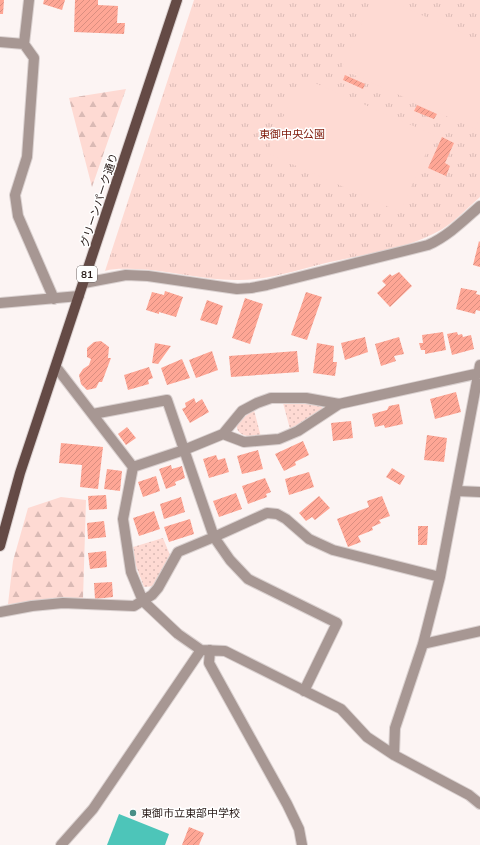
<svg xmlns="http://www.w3.org/2000/svg" width="480" height="845" font-family="Mulish,'Noto Sans JP',sans-serif">
  <defs>
    <pattern id="grass-dots" width="8" height="8" patternUnits="userSpaceOnUse"><rect width="8" height="8" fill="#fedad3"/><path d="M2 2h.1M6 6h.1" fill="none" stroke="#dabab5" stroke-width="1.8" stroke-linecap="round"/></pattern>
    <pattern id="forest-firs" width="22" height="20" patternUnits="userSpaceOnUse"><rect width="22" height="20" fill="#fedad3"/><path d="M5 1l3.5 6h-7zM16 11l3.5 6h-7z" fill="#dabab5"/></pattern>
    <pattern id="park-tufts" width="24" height="20" patternUnits="userSpaceOnUse"><rect width="24" height="20" fill="#fedad3"/><path d="M3 7l-1-3M5 7V3M7 7l1-3M15 17l-1-3M17 17v-4M19 17l1-3" fill="none" stroke="#dabab5"/></pattern>
    <pattern id="building-hatch" width="6" height="6" patternUnits="userSpaceOnUse"><rect width="6" height="6" fill="#fea695"/><path d="M-1 1l2-2M0 6l6-6M5 7l2-2" fill="none" stroke="#da8e80"/></pattern>
  </defs>
  <rect width="100%" height="100%" fill="#fcf4f3"/>
  <!-- grass -->
  <path fill="url(#grass-dots)" d="M283,403l34,1 5,3 1,3 -33,19z
    M254,410l7,27c-9,0 -27,0 -24,-15z
    M163,538l7,17 -15,31 -11,1 -9,-24 -2,-16z"/>
  <!-- forest -->
  <path fill="url(#forest-firs)" d="M126,89l-34,98 -23,-89z
    M61,497l25,3 -3,99 -75,5 5,-43 15,-53z"/>
  <!-- park -->
  <path fill="url(#park-tufts)" d="M194,0h286v197c-14,12 -28,28 -45,36 -32,17 -70,21 -105,29 -31,7 -62,19 -95,18 -32,0 -66,-10 -99,-11 -10,0 -21,-1 -31,2z"/>
  <!-- pitch -->
  <path fill="#fedad3" d="M372,0h16l92,41v76l-5,12 -134,-60z
    M301,77l133,58 -34,77 -133,-59z"/>
  <!-- water -->
  <path fill="#4dc5b9" d="M119,814l50,20 -4,11h-58z"/>
  <!-- building -->
  <path fill="url(#building-hatch)" d="M0,0h4l-1,14h-3z
    M44,0h21l-3,10 -19,-6z
    M75,0h23v5l20,1 -1,17h8l-1,11 -50,-2z
    M345,75l20,9 -2,5 -20,-9z
    M417,105l20,9 -3,5 -20,-8z
    M442,137l12,6 -9,20 5,3 -4,10 -18,-8z
    M479,241l1,1v25l-7,-2z
    M399,272l13,14 -22,21 -13,-14 9,-8 -4,-4 8,-7 2,2z
    M461,288l16,3 -1,3 4,1v16l-4,-1 -1,4 -19,-5z
    M165,291l18,6 -7,20 -17,-5v2l-13,-4 6,-18 12,3z
    M306,292l16,5 -15,43 -16,-5z
    M245,298l18,6 -13,40 -18,-6z
    M207,300l16,6 -6,19 -17,-5z
    M443,332l3,18 -21,4v-4h-4l-2,-7h4l-1,-8z
    M457,332l1,3 4,-1 1,3 8,-2 3,14 -22,6 -5,-21z
    M365,337l3,15 -23,8 -4,-17z
    M399,337l5,17 -10,2 2,5 -15,5 -6,-22z
    M101,341l8,6 -1,11h3l-9,24h-3l-3,6 -9,2 -6,-6 -2,-9 4,-6 6,-4 2,-6 -4,-2v-9l7,-6z
    M155,343l16,3 -13,18 -6,-1z
    M317,343l17,3 -1,16h4l-2,14 -22,-3z
    M212,351l6,19 -22,8 -7,-18z
    M297,351l2,21 -68,5 -2,-21z
    M182,359l8,19 -23,7 -6,-17z
    M149,367l4,11 -5,2 1,4 -21,6 -4,-15z
    M456,392l5,20 -26,7 -5,-20z
    M194,398l2,5 6,-4 7,13 -19,11 -8,-14 4,-2 -1,-4z
    M399,404l4,20 -18,4 -1,-3 -9,2 -3,-13 15,-4 2,-4z
    M351,421l2,17 -20,3 -2,-18z
    M127,427l9,11 -10,7 -8,-11z
    M427,435l20,3 -3,24 -20,-2z
    M303,441l6,14 -14,7 1,3 -12,6 -9,-17z
    M61,443l42,4 -5,42 -18,-2 2,-22 -23,-2z
    M258,450l5,19 -21,5 -5,-18z
    M216,455l2,5 7,-2 4,14 -20,6 -6,-19z
    M171,465l1,4 10,-3 3,12 -10,4 1,3 -10,4 -7,-20z
    M392,468l13,8 -5,9 -14,-8z
    M107,469l15,2 -2,20 -16,-2z
    M309,472l5,15 -25,8 -4,-16z
    M156,476l4,15 -17,6 -5,-15z
    M265,478l6,14 -5,2 1,3 -19,7 -6,-18z
    M236,493l6,16 -23,8 -6,-16z
    M106,495l1,14 -18,1 -1,-14z
    M319,496l11,12 -15,12 -3,-3 -6,4 -7,-8z
    M382,496l8,20 -11,4 2,3 -9,4 1,3 -15,6 3,6 -13,5 -11,-28 32,-12 -2,-6z
    M181,497l4,15 -21,7 -4,-15z
    M154,511l6,18 -21,7 -6,-18z
    M190,519l4,15 -25,8 -5,-15z
    M104,521l2,16 -18,2 -1,-16z
    M418,526h10l-1,19h-9z
    M106,551l1,16 -17,2 -2,-16z
    M112,582l1,15 -18,2 -1,-16z
    M189,827l15,6 -5,12h-17z"/>
  <g fill="none" stroke-linecap="round" stroke-linejoin="round">
    <!-- minor casing -->
    <g stroke="#dad1d0" stroke-width="12">
      <path id="minor" d="M29,0l-5,44 10,14 -7,99 -12,38 3,21 36,83
        M0,42l24,2
        M84,283l42,-8 22,1 89,13 14,-1 16,-3 161,-40c20,-9 35,-24 52,-39
        M0,303l79,-7
        M56,367l77,100
        M223,434l21,8 35,-3 19,-8 41,-27
        M133,467l-10,52 8,53 12,29 35,33 23,16 24,1 116,58 26,28 27,18 75,40 11,9
        M133,467l51,-17 39,-16 19,-23 15,-8 14,-5h35l33,6 141,-31
        M457,491l23,1
        M0,612l32,-6 31,-3 71,3 18,-11 6,-7 20,-36 36,-15 -47,-137 -74,14
        M423,644l57,-13
        M210,650l-1,13 78,141 12,25 3,16
        M304,691l33,-68 -89,-44 -18,-19 -16,-23 53,-24 10,1 9,5 23,20 24,11 107,27
        M394,755l1,-27 28,-84 17,-67 40,-212
        M61,845l32,-36 108,-159"/>
    </g>
    <!-- major casing -->
    <g stroke="#dad1d0" stroke-width="12">
      <path id="major" d="M0,546l20,-73 157,-473"/>
    </g>
    <!-- minor -->
    <use href="#minor" stroke="#a79793" stroke-width="10"/>
    <!-- major -->
    <use href="#major" stroke="#644a45" stroke-width="10"/>
  </g>
  <!-- markers -->
  <circle fill="#488e86" stroke="#fff" stroke-width="1.5" cx="133" cy="813" r="4"/>
  <g text-anchor="middle" dominant-baseline="central" stroke-width="3" stroke-linejoin="round" paint-order="stroke">
    <!-- shield labels -->
    <rect fill="#fff" stroke="#69605e" stroke-width="1" x="77" y="266" width="20" height="16" rx="3"/>
    <g font-size="10" font-weight="bold" fill="#291c19">
      <text x="87" y="274">81</text>
    </g>
    <!-- park labels -->
    <g font-size="11" fill="#7e1909" stroke="#fff">
      <text x="292" y="134">東御中央公園</text>
    </g>
    <!-- street labels -->
    <g font-size="11" fill="#291c19" stroke="#fff">
      <text transform="translate(99 200) rotate(-72)">グリーンパーク通り</text>
    </g>
    <!-- poi labels -->
    <g font-size="11" fill="#291c19" stroke="#fff" text-anchor="start">
      <text x="141" y="813">東御市立東部中学校</text>
    </g>
  </g>
</svg>
